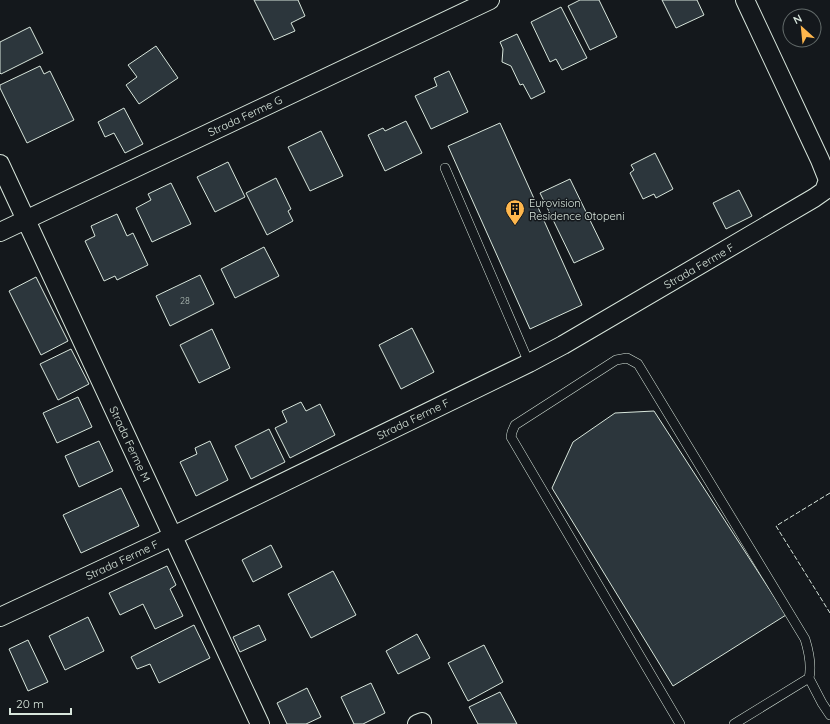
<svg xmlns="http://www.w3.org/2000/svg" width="830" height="724" font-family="Quicksand,sans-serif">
  <rect width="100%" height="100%" fill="#14181c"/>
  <!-- building -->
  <path fill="#2c363c" stroke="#d8e6dc" d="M254,0h44l7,16 -14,7 4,8 -21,9z
    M580,0h19l18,37 -27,13 -22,-44z
    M662,0h35l7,15 -28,13z
    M561,7l26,51 -25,12 -6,-11 -6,3 -19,-40z
    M30,27l13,26 -42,21 -1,-1v-31z
    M517,34l28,58 -14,7 -8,-15 -3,1 -9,-19 -9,-4 1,-13 -3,-7z
    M156,46l22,32 -39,26 -13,-19 11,-8 -9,-12z
    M40,66l4,8 6,-3 24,49 -47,23 -27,-55v-3z
    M449,71l19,41 -37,17 -16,-33 22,-10 -3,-8z
    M124,108l19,36 -18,9 -11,-20 -9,4 -7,-15z
    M406,121l16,32 -37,18 -17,-36 15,-7 2,3z
    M500,123l82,182 -52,24 -82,-183z
    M321,131l22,45 -33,15 -22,-44z
    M655,153l18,36 -17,9 -2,-4 -11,5 -13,-26 4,-3 -3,-5z
    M228,162l17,35 -30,15 -18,-35z
    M276,178l15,31 -3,2 5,10 -26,14 -21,-42z
    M570,179l34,70 -30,14 -34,-70z
    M171,183l20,41 -39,18 -16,-34 15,-8 -3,-6z
    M739,190l13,26 -26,13 -13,-26z
    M117,214l10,22 6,-3 15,32 -31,15 -2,-4 -11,5 -19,-40 10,-5 -4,-10z
    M264,247l15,29 -44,22 -14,-29z
    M200,275l14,29 -44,22 -14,-30z
    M36,277l32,64 -27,14 -32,-64z
    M412,328l22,44 -33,17 -22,-44z
    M212,329l18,39 -31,15 -19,-38z
    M71,349l18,35 -31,16 -18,-36z
    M78,397l14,30 -35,16 -14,-30z
    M301,402l5,9 14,-7 15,31 -45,23 -15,-30 12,-6 -5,-11z
    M654,411l132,204 -113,71 -121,-198 21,-46 42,-29z
    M269,429l16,33 -34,17 -16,-33z
    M99,441l14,30 -34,16 -14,-31z
    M210,441l18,39 -32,16 -16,-34 17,-8 -2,-6z
    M121,488l18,38 -58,27 -18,-38z
    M271,545l11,22 -29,15 -11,-22z
    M167,566l9,19 -6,4 13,27 -28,13 -12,-25 -23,11 -11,-22z
    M333,571l23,44 -45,23 -23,-44z
    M88,617l16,34 -39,19 -16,-34z
    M194,625l16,33 -51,25 -9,-19 -13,5 -6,-12z
    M259,625l7,15 -26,12 -7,-15z
    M417,634l13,24 -32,16 -12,-23z
    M28,640l20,42 -20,9 -19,-42z
    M484,645l19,37 -35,19 -20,-38z
    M371,683l14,30 -22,11h-9l-13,-27z
    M307,688l14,29 -15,7h-19l-10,-21z
    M500,692l17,32h-39l-9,-17z"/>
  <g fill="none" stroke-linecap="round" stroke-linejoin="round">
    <!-- service casing -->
    <g stroke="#d8e6dc" stroke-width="10">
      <path id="service" d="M445,168l84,195
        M809,678l13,25 8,12
        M680,724l-169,-287 1,-5 3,-7 101,-65 11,-2 11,6 167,275c4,13 7,26 4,39l-75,46"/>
    </g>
    <!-- minor casing -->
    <g stroke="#d8e6dc" stroke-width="20">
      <path id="minor" d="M0,164l260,560
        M0,232l490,-232
        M0,617l173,-81 356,-173 34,-18 251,-147 10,-7 4,-11 -8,-20 -75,-160
        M417,724l5,-2"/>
    </g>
    <!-- service -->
    <use href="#service" stroke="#14181c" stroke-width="9"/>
    <!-- minor -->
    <use href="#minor" stroke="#14181c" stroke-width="18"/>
    <!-- fence -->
    <path stroke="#d8e6dc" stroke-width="1" stroke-dasharray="5 2" stroke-linecap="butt" d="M830,493l-54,33 54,87"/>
  </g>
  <!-- icons -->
  <defs>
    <g id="building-pin" transform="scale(1)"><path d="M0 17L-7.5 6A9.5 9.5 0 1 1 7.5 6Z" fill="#ffb74d" stroke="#14181c"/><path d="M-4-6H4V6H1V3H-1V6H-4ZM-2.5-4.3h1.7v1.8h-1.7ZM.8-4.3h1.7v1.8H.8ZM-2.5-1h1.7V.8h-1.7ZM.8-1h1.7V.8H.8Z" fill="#111"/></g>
  </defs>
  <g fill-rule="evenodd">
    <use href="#building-pin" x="515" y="209"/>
  </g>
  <g text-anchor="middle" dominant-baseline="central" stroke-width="3" stroke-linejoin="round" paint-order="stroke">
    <!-- number labels -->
    <g font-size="9" fill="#adbab4">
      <text x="185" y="300">28</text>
    </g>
    <!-- street labels -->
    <g font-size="11" fill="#d8e6dc" stroke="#14181c">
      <text transform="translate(245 116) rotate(-25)">Strada Ferme G</text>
      <text transform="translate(699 266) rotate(-30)">Strada Ferme F</text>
      <text transform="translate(413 419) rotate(-26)">Strada Ferme F</text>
      <text transform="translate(130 444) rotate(65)">Strada Ferme M</text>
      <text transform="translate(122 560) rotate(-25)">Strada Ferme F</text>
    </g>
    <!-- poi labels -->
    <g font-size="11" fill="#d8e6dc" stroke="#14181c" text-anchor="start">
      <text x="529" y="203">Eurovision<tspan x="529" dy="13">Residence Otopeni</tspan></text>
    </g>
  </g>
  <!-- north arrow -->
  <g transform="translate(802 28) rotate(333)"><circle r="19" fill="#14181c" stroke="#626a69"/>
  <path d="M0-3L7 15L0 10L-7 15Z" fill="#ffb74d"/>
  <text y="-6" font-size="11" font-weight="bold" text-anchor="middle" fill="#d8e6dc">N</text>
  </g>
  <!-- scale -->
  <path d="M10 708v6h61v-6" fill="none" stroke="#d8e6dc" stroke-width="2"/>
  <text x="16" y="708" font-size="12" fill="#d8e6dc" stroke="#14181c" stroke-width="3" paint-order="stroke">20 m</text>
</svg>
